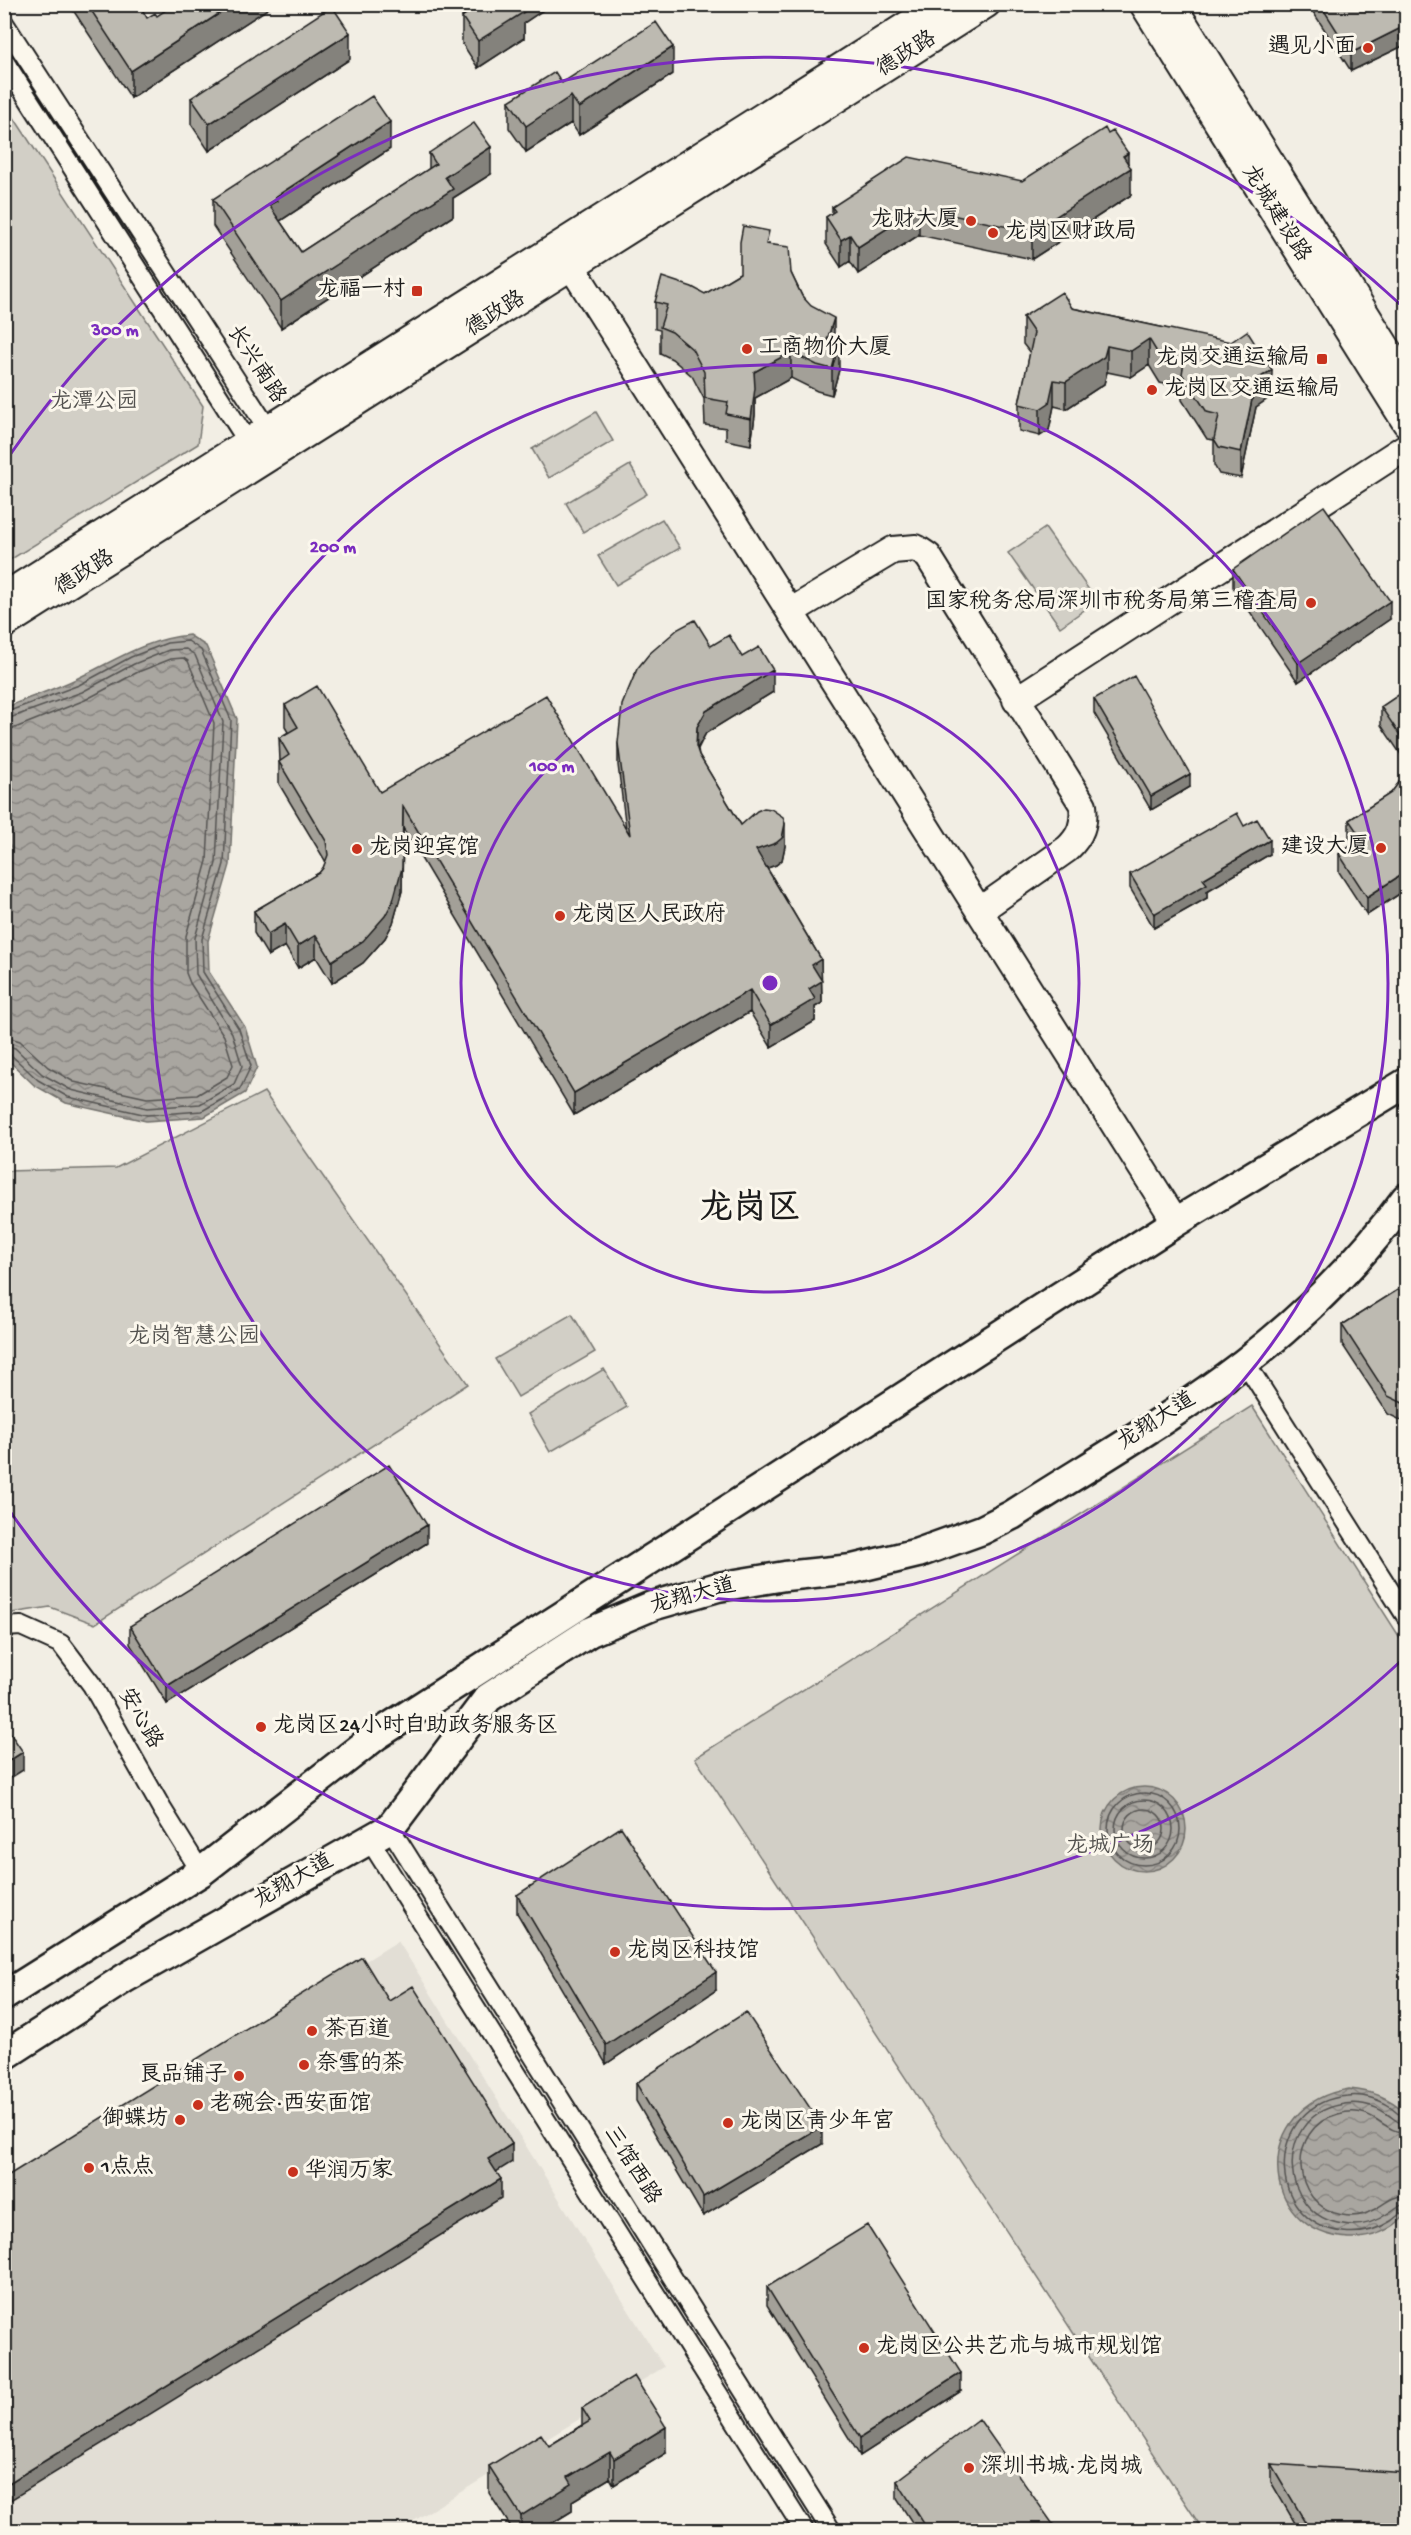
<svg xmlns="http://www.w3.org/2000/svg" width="1411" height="2535" font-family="'Gochi Hand','LXGW WenKai TC',sans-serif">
  <defs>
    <pattern id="water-waves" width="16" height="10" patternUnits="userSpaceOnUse" patternTransform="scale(1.5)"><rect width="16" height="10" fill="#a9a6a0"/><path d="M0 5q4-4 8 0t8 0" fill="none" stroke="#898682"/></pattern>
  </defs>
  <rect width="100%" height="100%" fill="#f2eee4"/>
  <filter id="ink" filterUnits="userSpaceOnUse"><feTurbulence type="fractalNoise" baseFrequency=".0167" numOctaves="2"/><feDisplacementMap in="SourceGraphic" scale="12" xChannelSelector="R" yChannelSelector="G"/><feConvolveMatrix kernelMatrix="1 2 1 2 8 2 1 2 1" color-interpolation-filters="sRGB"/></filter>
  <g filter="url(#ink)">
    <!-- built -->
    <path fill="#e2ded5" d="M398,1941l266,426 -265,163h-394v-345z"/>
    <!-- park -->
    <path fill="#d2cfc6" stroke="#777671" stroke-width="1.5" d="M5,104l198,302 -5,38 -193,119z
      M596,412l17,29 -64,37 -17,-29z
      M630,465l17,29 -64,38 -17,-29z
      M662,519l18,29 -64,37 -18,-29z
      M1045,528l52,73 -37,26 -52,-74z
      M264,1092l204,292 -373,240 -45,-17 -45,7v-441l2,-2 109,-3z
      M572,1314l23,38 -77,45 -23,-38z
      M604,1369l23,38 -77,45 -22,-38z
      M1252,1406l154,241v883h-203l-508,-772z"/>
    <!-- water -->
    <path fill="url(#water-waves)" stroke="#716f6b" stroke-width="1.5" d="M189,635l17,11 31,73 -7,146 -22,76 1,31 36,55 12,40 -12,26 -41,24 -58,4 -80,-18 -32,-18 -29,-28v-349c23,-11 49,-18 73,-30 38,-18 68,-39 111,-43z
      M1102 1829a42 42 0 1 1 84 0a42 42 0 1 1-84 0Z
      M1349,2089c23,2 40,8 57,24v102c-15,15 -35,24 -57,23 -92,-5 -98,-134 0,-149z"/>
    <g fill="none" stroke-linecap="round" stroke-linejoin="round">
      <!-- shore -->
      <path stroke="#545351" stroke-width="1.5" d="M4,713l75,-28 52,-28 36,-14 21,-2 13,9 30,70 -7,144 -22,75 1,33 36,57 12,37 -11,23 -38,22 -55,4 -79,-18 -30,-17 -27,-25 -7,-2
        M4,720l78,-28 52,-28 35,-14 17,-1 9,6 28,67 -7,141 -21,75 1,36 36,59 10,33 -8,18 -34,20 -53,4 -76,-18 -29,-16 -27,-26 -11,-3
        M4,729l11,-1 70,-28 53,-28 33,-13 12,-1 5,3 26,62 -7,138 -21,75v37l4,10 34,53 9,29 -6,12 -30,18 -50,3 -73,-16 -26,-15 -28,-26 -16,-5
        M1108 1829a36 36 0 1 1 72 0a36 36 0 1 1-72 0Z
        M1115 1829a29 29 0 1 1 58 0a29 29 0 1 1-58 0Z
        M1124 1829a20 20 0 1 1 40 0a20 20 0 1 1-40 0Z
        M1406,2116c-7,0 -9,-5 -15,-9 -12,-8 -29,-13 -43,-11 -83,6 -85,127 -5,136 17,2 34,-2 48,-11 6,-4 9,-9 15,-9
        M1406,2124c-9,0 -12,-6 -19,-10 -14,-10 -32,-13 -48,-9 -65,13 -61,110 4,119 16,3 31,-1 44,-10 7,-4 10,-9 19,-10
        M1406,2133c-25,-1 -31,-29 -68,-19 -52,14 -48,91 4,101 32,6 41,-19 64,-20"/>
      <!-- street casing -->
      <g stroke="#1c1c1c" stroke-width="22">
        <path id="street" d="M4,23l264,406 2,11
          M4,61l244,381 10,6
          M1245,1362l161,254
          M4,1627l17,-1 40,18 31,41 70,124 39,63
          M390,1828l441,702
          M369,1839l435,691"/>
      </g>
      <!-- secondary casing -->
      <g stroke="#1c1c1c" stroke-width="30">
        <path id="secondary" d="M1143,4l263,419
          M1172,4l234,374
          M555,248l17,19 604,955
          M4,596l936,-592
          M790,612l103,-62 23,-2 12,8 155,249c2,19 -2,31 -16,44l-88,62
          M4,625l983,-621
          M1016,700l390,-253"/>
      </g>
      <!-- primary casing -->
      <g stroke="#1c1c1c" stroke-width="33">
        <path id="primary" d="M4,1996l197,-124 176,-137 799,-513 230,-139
          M4,2056l121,-78 265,-150 98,-130 102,-66 62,-26 66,-19 67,-11 67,-7 66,-16 64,-23 30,-15c78,-50 159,-96 232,-152 61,-47 117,-103 162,-165"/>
      </g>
      <!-- street -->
      <use href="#street" stroke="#fbf7ec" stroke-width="18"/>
      <!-- secondary -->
      <use href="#secondary" stroke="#fbf7ec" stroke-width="26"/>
      <!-- primary -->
      <use href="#primary" stroke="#fbf7ec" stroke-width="28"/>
    </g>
    <!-- wall -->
    <path fill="#a3a098" stroke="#1c1c1c" stroke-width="1.5" d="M69,4h70l8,14 10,-2 18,-12h100l-144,94z
      M481,4h71l-28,19v15l-46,30 -16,-25v-26z
      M1308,4h86l13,20v20l-56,27z
      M350,59l-141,92 -18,-27v-26z
      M673,74l-94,61 -8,-12 -45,29 -17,-24v-27l53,-18z
      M390,149l-110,72 21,31 128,-83v-16l62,21 -38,24v18l-172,112 -68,-102v-27z
      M1128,164l3,31 -99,64 -113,-24 -61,39 -8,-13 -9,6 -15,-23v-27l6,-4v-6l190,-26z
      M769,244l22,29 11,23 32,46 5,28 -7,25 -15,-4 -26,-13 -36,20v17l-4,30 -25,-5v-12l-21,-3 -1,-26 -12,-23 -20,-17 -12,-6v-23l-5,-1v-27l50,-8 35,-21z
      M1072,308l93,20 107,68 -16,11 -15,71 -22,-4 -5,-9v-25l-7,-1 -25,-39v-12l-22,-5 -11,-18 -18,12 -24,-5 -3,12 -38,25 -12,-3 -5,24 -9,6 -21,-5v-27l11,-51 -7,-9v-27z
      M1233,569l157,50 -92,63 -65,-95z
      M711,646l31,11 31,35 -67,41 -8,16 1,6 42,70 44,21 -3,14 -6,5 -9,3 54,91 1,44 -7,4v14l-44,26 -21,-35 -176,103 -171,-287 -1,63 -9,32 -8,15 -22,25 -31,20 -16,-26 -18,11 -13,-22 -17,10 -14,-23v-22l65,-38 4,-5 3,-6 -47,-78v-22l1,-1 -1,-23 9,-6 -3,-5v-22l95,87 246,37 -8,-64v-22z
      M1407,684v205l-40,26 -28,-43v-18l14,-10 -4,-6v-18l42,-27 12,-16 3,-8 -4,-13 -21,-31v-18l19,-13v-6z
      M1094,699l96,88 -39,23 -57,-97z
      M1244,826l26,28 -63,37v7l-53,30 -24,-40v-14z
      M1407,1284v139l-19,-9 -46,-70v-19z
      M427,1543l-260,161 -37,-60v-18z
      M517,1895l199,95 -110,74 -89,-151z
      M636,2083l186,61 -119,72 -67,-115z
      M767,2287l194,104 -101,65 -93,-151z
      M582,2408l84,45 -52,32 -4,-7 -38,23v10l-31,19h-28l-24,-37v-27l60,-20 33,-21z
      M1271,2464l136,66h-108l-28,-48z
      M897,2481l160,49h-140l-20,-31z"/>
    <!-- shaded-wall -->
    <path fill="#84827c" stroke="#1c1c1c" stroke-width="1.5" d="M234,4h41l-144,94v-27z
      M516,4h36l-28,19v15l-46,30v-27z
      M1407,25v19l-56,27v-18z
      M350,33v26l-141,92v-27z
      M673,47v27l-94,61v-27z
      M571,96v27l-45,29v-26z
      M390,122v27l-113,74 -8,-18 6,-8z
      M491,147v27l-38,24v18l-172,112v-27l164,-124z
      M1128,153v17l3,-2v27l-99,64v-27z
      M919,208v27l-61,39v-27z
      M850,235v26l-9,6v-27z
      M834,318v27l-7,-5z
      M1149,339v26l-18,12v-26z
      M839,343v27l-7,25v-26z
      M1107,346v26l-3,12 -38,25v-27z
      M791,352v26l-36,20v17l-4,30v-26l3,-47z
      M1272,370v26l-16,11 -15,71v-26l15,-72z
      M1054,380v26l-5,24 -9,6v-27z
      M1390,601v18l-92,63v-19z
      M773,670v22l-67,41 -9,16 -1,19 1,-41 9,-16z
      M1190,774v13l-39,23v-14z
      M403,806l-1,85 -9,32 -8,15 -22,25 -31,20v-22z
      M785,824v22l-3,14 -6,5 -20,7v-22z
      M1270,840v14l-63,37v7l-53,30v-14l49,-35z
      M1407,871v18l-40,26v-18z
      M285,924v22l-17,10v-22z
      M316,935v22l-18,11v-22z
      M821,959l1,44 -7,4v14l-44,26v-22l38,-36 3,-24z
      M750,990v22l-176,103v-22z
      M427,1525v18l-260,161v-18z
      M23,1752v18l-19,12v-18z
      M716,1972v18l-110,74v-19z
      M822,2126v18l-119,72v-19z
      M512,2144v18l-24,15v-18z
      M501,2179v19l-497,306v-18z
      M961,2373v18l-101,65v-18z
      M666,2427v26l-52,32v-26z
      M610,2452v26l-38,23v10l-31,19h-20v-14l47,-39z"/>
    <!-- building -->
    <path fill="#bdbab1" stroke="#1c1c1c" stroke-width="1.5" d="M87,4h52l8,14 8,-5 2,3 18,-12h59l-103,67z
      M481,4h38l5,8 -46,29 -16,-24z
      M1320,4h74l13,20v1l-56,28z
      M332,6l18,27 -141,91 -18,-26z
      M656,22l17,25 -94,61 -8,-12 -45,30 -17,-25 46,-29 7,11z
      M372,96l18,26 -115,75 2,4 -8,4 32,47 135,-88 -7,-11 45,-30 17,24 -46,30 8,12 -172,112 -68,-102z
      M1105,128l3,6 5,-3 15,22 -5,3 8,12 -99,64 -113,-24 -61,39 -8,-12 -9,5 -15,-23 9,-6 -3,-4 77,-50 113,24z
      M743,226l26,5 -3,13 23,3 2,26 11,23 9,10 23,12 -7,22 12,3 -7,26 -15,-4 -26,-13 -37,20 1,16 -4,31 -25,-5 2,-12 -23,-4 -1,-26 -12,-23 -20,-17 -12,-5 7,-22 -12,-3 7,-25 30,10 13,7 35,-21v-31z
      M1062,292l10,16 93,20 66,14 16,-11 25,39 -16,10 -15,72 -22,-5 -5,-8 5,-24 -12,-3 -25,-38 2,-12 -24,-5 -11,-18 -18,12 -24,-5 -3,11 -38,25 -12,-2 -5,23 -9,6 -21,-5 15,-71 -11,-16z
      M1324,506l66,95 -92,62 -65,-94z
      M695,620l16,26 18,-11 13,22 17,-10 14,23 -67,41 -9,16 -1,19 3,9 42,70 16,-14 7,-3 7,1 12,8 2,7 -3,14 -6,5 -20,7 65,109 -9,6 10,16 -13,8 6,10 -44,26 -21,-35 -176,103 -171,-287 -1,62 -9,33 -8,15 -22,25 -31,20 -16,-26 -18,11 -13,-22 -17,10 -14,-23 65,-38 4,-5 5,-13 -2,-14 -47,-79 10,-7 -10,-17 19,-11 -13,-22 32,-19 63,106 166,-97 84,140 -12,-92 4,-38 15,-36 12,-15 29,-25z
      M1134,676l56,98 -39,22 -57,-97z
      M1407,684v71l-5,-17 -21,-31 22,-15 -3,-4z
      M1407,763v108l-40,26 -28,-43 23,-15 -13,-19 42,-27 12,-16z
      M1237,813l7,13 13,-7 13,21 -67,39 4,5 -53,30 -24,-40z
      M1407,1284v121l-19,-9 -46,-71z
      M389,1465l38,60 -260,161 -37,-60z
      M4,1724l19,28 -19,12z
      M621,1827l95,145 -110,73 -89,-150z
      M362,1957l27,44 24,-15 99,158 -24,15 13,20 -497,307v-308z
      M746,2012l76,114 -119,71 -67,-114z
      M867,2225l94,148 -101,65 -93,-151z
      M634,2376l32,51 -52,32 -4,-7 -42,25 4,7 -51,32 -32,-50 52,-32 8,12 41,-25 -8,-13z
      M979,2419l78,111h-129l-31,-49z
      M1271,2464l136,9v57h-97z"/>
  </g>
  <!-- distance rings -->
  <g fill="none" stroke="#7b2cbf" stroke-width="3">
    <circle cx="770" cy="983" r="309"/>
    <circle cx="770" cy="983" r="618"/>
    <path d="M1402 1660A926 926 0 0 1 7 1507M7 459A926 926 0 0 1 1402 306"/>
  </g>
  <!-- markers -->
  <g fill="#c8321e" stroke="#fbf7ec" stroke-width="2">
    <circle cx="1368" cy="48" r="6"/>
    <circle cx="971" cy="221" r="6"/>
    <circle cx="993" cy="233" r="6"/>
    <rect x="411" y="285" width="12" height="12" rx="3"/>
    <circle cx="747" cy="349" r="6"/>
    <rect x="1316" y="353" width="12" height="12" rx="3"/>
    <circle cx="1152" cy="390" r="6"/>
    <circle cx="1311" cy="603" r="6"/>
    <circle cx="1381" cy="848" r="6"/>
    <circle cx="357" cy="849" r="6"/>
    <circle cx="560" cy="916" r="6"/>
    <circle cx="261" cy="1727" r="6"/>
    <circle cx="615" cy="1952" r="6"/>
    <circle cx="312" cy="2031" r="6"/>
    <circle cx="304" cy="2065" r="6"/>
    <circle cx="239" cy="2076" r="6"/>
    <circle cx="198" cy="2105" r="6"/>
    <circle cx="180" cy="2120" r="6"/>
    <circle cx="728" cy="2123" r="6"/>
    <circle cx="89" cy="2168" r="6"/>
    <circle cx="293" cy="2172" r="6"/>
    <circle cx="864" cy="2348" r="6"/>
    <circle cx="969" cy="2468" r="6"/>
  </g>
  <g text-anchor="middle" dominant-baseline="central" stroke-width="6" stroke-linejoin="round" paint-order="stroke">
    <!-- poi labels -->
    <g font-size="22" fill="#1c1c1c" stroke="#fbf7ec" text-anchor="start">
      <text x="1356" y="48" text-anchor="end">遇见小面</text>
      <text x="959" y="221" text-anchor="end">龙财大厦</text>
      <text x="1005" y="233">龙岗区财政局</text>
      <text x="405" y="291" text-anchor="end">龙福一村</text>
      <text x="759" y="349">工商物价大厦</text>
      <text x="1310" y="359" text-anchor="end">龙岗交通运输局</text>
      <text x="1164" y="390">龙岗区交通运输局</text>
      <text x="1299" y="603" text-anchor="end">国家税务总局深圳市税务局第三稽查局</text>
      <text x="1369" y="848" text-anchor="end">建设大厦</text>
      <text x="369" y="849">龙岗迎宾馆</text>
      <text x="572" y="916">龙岗区人民政府</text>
      <text x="273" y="1727">龙岗区24小时自助政务服务区</text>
      <text x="627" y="1952">龙岗区科技馆</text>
      <text x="324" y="2031">茶百道</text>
      <text x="316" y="2065">奈雪的茶</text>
      <text x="227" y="2076" text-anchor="end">良品铺子</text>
      <text x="210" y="2105">老碗会·西安面馆</text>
      <text x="168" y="2120" text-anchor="end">御蝶坊</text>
      <text x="740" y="2123">龙岗区青少年宫</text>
      <text x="101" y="2168">1点点</text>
      <text x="305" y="2172">华润万家</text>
      <text x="876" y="2348">龙岗区公共艺术与城市规划馆</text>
      <text x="981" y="2468">深圳书城·龙岗城</text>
    </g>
    <!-- street labels -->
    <g font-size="22" fill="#1c1c1c" stroke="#fbf7ec">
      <text transform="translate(907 55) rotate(-32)">德政路</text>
      <text transform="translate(1275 214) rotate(58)">龙城建设路</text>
      <text transform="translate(496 315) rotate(-32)">德政路</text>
      <text transform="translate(255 365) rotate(57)">长兴南路</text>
      <text transform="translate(85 574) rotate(-32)">德政路</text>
      <text transform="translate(1157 1422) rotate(-33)">龙翔大道</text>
      <text transform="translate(693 1597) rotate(-15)">龙翔大道</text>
      <text transform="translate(139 1719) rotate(60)">安心路</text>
      <text transform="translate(294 1882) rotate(-30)">龙翔大道</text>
      <text transform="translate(631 2166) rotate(58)">三馆西路</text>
    </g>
    <!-- park labels -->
    <g font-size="22" fill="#53524f" stroke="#fbf7ec">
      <text x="94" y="403">龙潭公园</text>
      <text x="194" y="1338">龙岗智慧公园</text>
      <text x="1110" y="1847">龙城广场</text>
    </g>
    <!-- town labels -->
    <g font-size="34" font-weight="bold" fill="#1c1c1c" stroke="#fbf7ec">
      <text x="750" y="1211">龙岗区</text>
    </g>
  </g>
  <circle cx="770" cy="983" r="9" fill="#7b2cbf" stroke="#fbf7ec" stroke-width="3"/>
  <g font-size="18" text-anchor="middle" font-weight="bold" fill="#7b2cbf" stroke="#fbf7ec" stroke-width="6" stroke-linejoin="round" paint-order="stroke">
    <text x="115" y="335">300 m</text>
    <text x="333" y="552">200 m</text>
    <text x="552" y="771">100 m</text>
  </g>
  <!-- margin -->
  <rect width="1411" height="2535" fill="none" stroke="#fbf7ec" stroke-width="24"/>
  <rect x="12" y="12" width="1387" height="2511" fill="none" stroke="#1c1c1c" stroke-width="2" filter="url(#ink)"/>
</svg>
